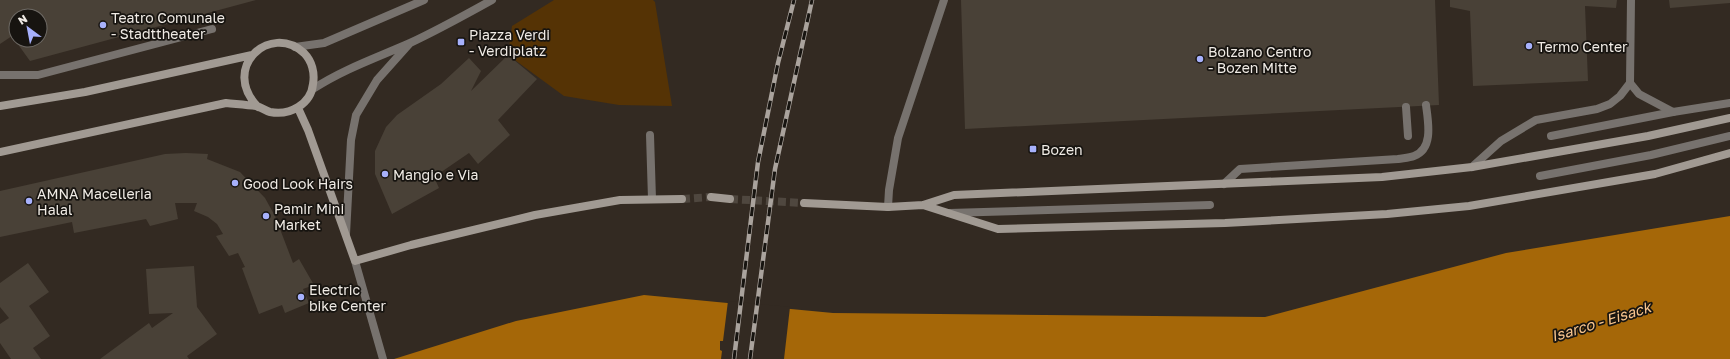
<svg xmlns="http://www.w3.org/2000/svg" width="1730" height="359" font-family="'Golos Text',sans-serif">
  <rect width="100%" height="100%" fill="#332a22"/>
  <!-- green -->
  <path fill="#553305" d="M554,0h99l2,2 17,104 -53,-1 -55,-9 -56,-41 4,-29z"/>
  <!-- water -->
  <path fill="#a56708" d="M1730,216v143h-1336l122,-38 128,-26 189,18 432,4 241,-64z"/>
  <!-- pier -->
  <path fill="#332a22" d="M728,301l62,6 -6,52h-63l1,-8 -2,-1v-9h3z"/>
  <!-- building -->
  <path fill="#494137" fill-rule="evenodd" d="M0,0h256l-226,61 -18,-25 -12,8zM16,16h24v24h-24z
    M961,0h474l4,105 -474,24z
    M1450,0h167l-1,8 -31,-2 3,75 -115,5 -3,-75 -20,-4z
    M1669,0h61v3l-60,5z
    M508,55l29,24 -39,41 12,15 -32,29 -9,-11 -35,24 5,11 -47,26 -17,-40v-23l11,-24 11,-12 44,-31 28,-26 12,13 -10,20z
    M186,153l22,1 -1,5 33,13 25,26 10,18 18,47 6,-4 15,26 -11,4 6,14 -24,10 -3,-8 -23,9 -17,-46 3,-1 -7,-14 -9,3 -13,-20 7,-2 -6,-10 -9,-7 -14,-6 3,-8h-22l3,16 -28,7 -4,-7 -72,14 -2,-11 -72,15v-46l165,-37z
    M28,263l21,29 -20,14 21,30 -17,12 8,11h-30l-11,-16v-19l9,-6 -9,-11v-24z
    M194,266l3,41 20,27 -30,22 2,3h-89l49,-36 3,5 21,-15 -24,1 -3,-45z"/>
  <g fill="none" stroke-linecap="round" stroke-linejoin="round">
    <!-- secondary-tunnel -->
    <path stroke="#4f473f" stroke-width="8" stroke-dasharray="8 4" stroke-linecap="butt" d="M682,199l29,-2
      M730,199l74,4"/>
    <!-- service -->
    <path stroke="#77726e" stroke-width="8" d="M1406,107l2,29
      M650,135l2,64
      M1551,136l122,-24
      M1540,176l111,-21 79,-19
      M1224,184l16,-15 158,-10c5,-1 11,-1 16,-3 20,-7 14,-35 12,-51
      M949,213l261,-8"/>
    <!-- pedestrian -->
    <path stroke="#77726e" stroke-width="8" d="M0,75h38l174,-46"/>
    <!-- minor -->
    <path stroke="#77726e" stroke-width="8" d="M1630,83l9,11 34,18 57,-9
      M1630,83l1,-83
      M1472,167l29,-26 35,-21 61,-11 13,-5 10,-8 10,-13
      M888,207l1,-17 9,-52 46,-138"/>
    <!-- tertiary -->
    <path stroke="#77726e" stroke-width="8" d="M295,47l29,-4 100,-43
      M313,89c31,-20 63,-31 97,-46 28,-13 55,-28 82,-43
      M346,234l5,-94 5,-25 21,-35 33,-37
      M355,261l28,98"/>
    <!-- secondary -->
    <path stroke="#a19a93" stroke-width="8" d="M0,106l85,-14 167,-37
      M298,108l10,22 47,131 56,-16 124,-30 85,-15 62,-1
      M0,152l226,-49c10,1 21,2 30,3 5,1 10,5 14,6 20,4 41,-8 43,-28 2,-11 -1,-23 -9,-31 -34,-31 -84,15 -46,54
      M711,197l19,2
      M804,203l84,4 35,-2 31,-10 428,-18 90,-10 176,-31 82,-18
      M923,205l75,24 227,-6 162,-9 82,-8 186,-32 75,-21"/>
    <!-- rail casing -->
    <g stroke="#aaa39d" stroke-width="4.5">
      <path id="rail" d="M734,359l24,-197 20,-99 16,-63
        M750,359l25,-190 37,-169"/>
    </g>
    <!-- rail -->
    <use href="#rail" stroke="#171410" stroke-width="3" stroke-dasharray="9" stroke-linecap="butt"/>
  </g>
  <!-- markers -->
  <g fill="#a7b1fc" stroke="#171410" stroke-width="1.5">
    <circle cx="103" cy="25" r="4"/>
    <rect x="457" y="38" width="8" height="8" rx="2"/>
    <circle cx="1529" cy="46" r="4"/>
    <circle cx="1200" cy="59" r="4"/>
    <rect x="1029" y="145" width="8" height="8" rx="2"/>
    <circle cx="385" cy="174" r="4"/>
    <circle cx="235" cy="183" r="4"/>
    <circle cx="29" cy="201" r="4"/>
    <circle cx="266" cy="216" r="4"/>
    <circle cx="301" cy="297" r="4"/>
  </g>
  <g text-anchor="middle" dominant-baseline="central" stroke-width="3.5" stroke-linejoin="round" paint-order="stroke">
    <!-- poi labels -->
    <g font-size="14" fill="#f0ebe5" stroke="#171410" text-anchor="start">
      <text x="111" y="17">Teatro Comunale<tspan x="111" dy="16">- Stadttheater</tspan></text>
      <text x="469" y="34">Piazza Verdi<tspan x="469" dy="16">- Verdiplatz</tspan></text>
      <text x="1537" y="46">Termo Center</text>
      <text x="1208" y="51">Bolzano Centro<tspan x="1208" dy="16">- Bozen Mitte</tspan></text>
      <text x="1041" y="149">Bozen</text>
      <text x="393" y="174">Mangio e Via</text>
      <text x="243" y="183">Good Look Hairs</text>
      <text x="37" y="193">AMNA Macelleria<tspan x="37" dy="16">Halal</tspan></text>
      <text x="274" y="208">Pamir Mini<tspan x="274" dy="16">Market</tspan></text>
      <text x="309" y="289">Electric<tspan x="309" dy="16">bike Center</tspan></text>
    </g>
    <!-- water labels -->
    <g font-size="15" font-style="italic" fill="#f7c48d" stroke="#171410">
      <text transform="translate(1601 321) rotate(-17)">Isarco - Eisack</text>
    </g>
  </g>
  <!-- north arrow -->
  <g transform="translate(28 28) rotate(328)"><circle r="19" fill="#171410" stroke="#6e6a65"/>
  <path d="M0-3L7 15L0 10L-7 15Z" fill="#a7b1fc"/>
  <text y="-6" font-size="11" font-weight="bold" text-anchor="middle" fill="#f0ebe5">N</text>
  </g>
</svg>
